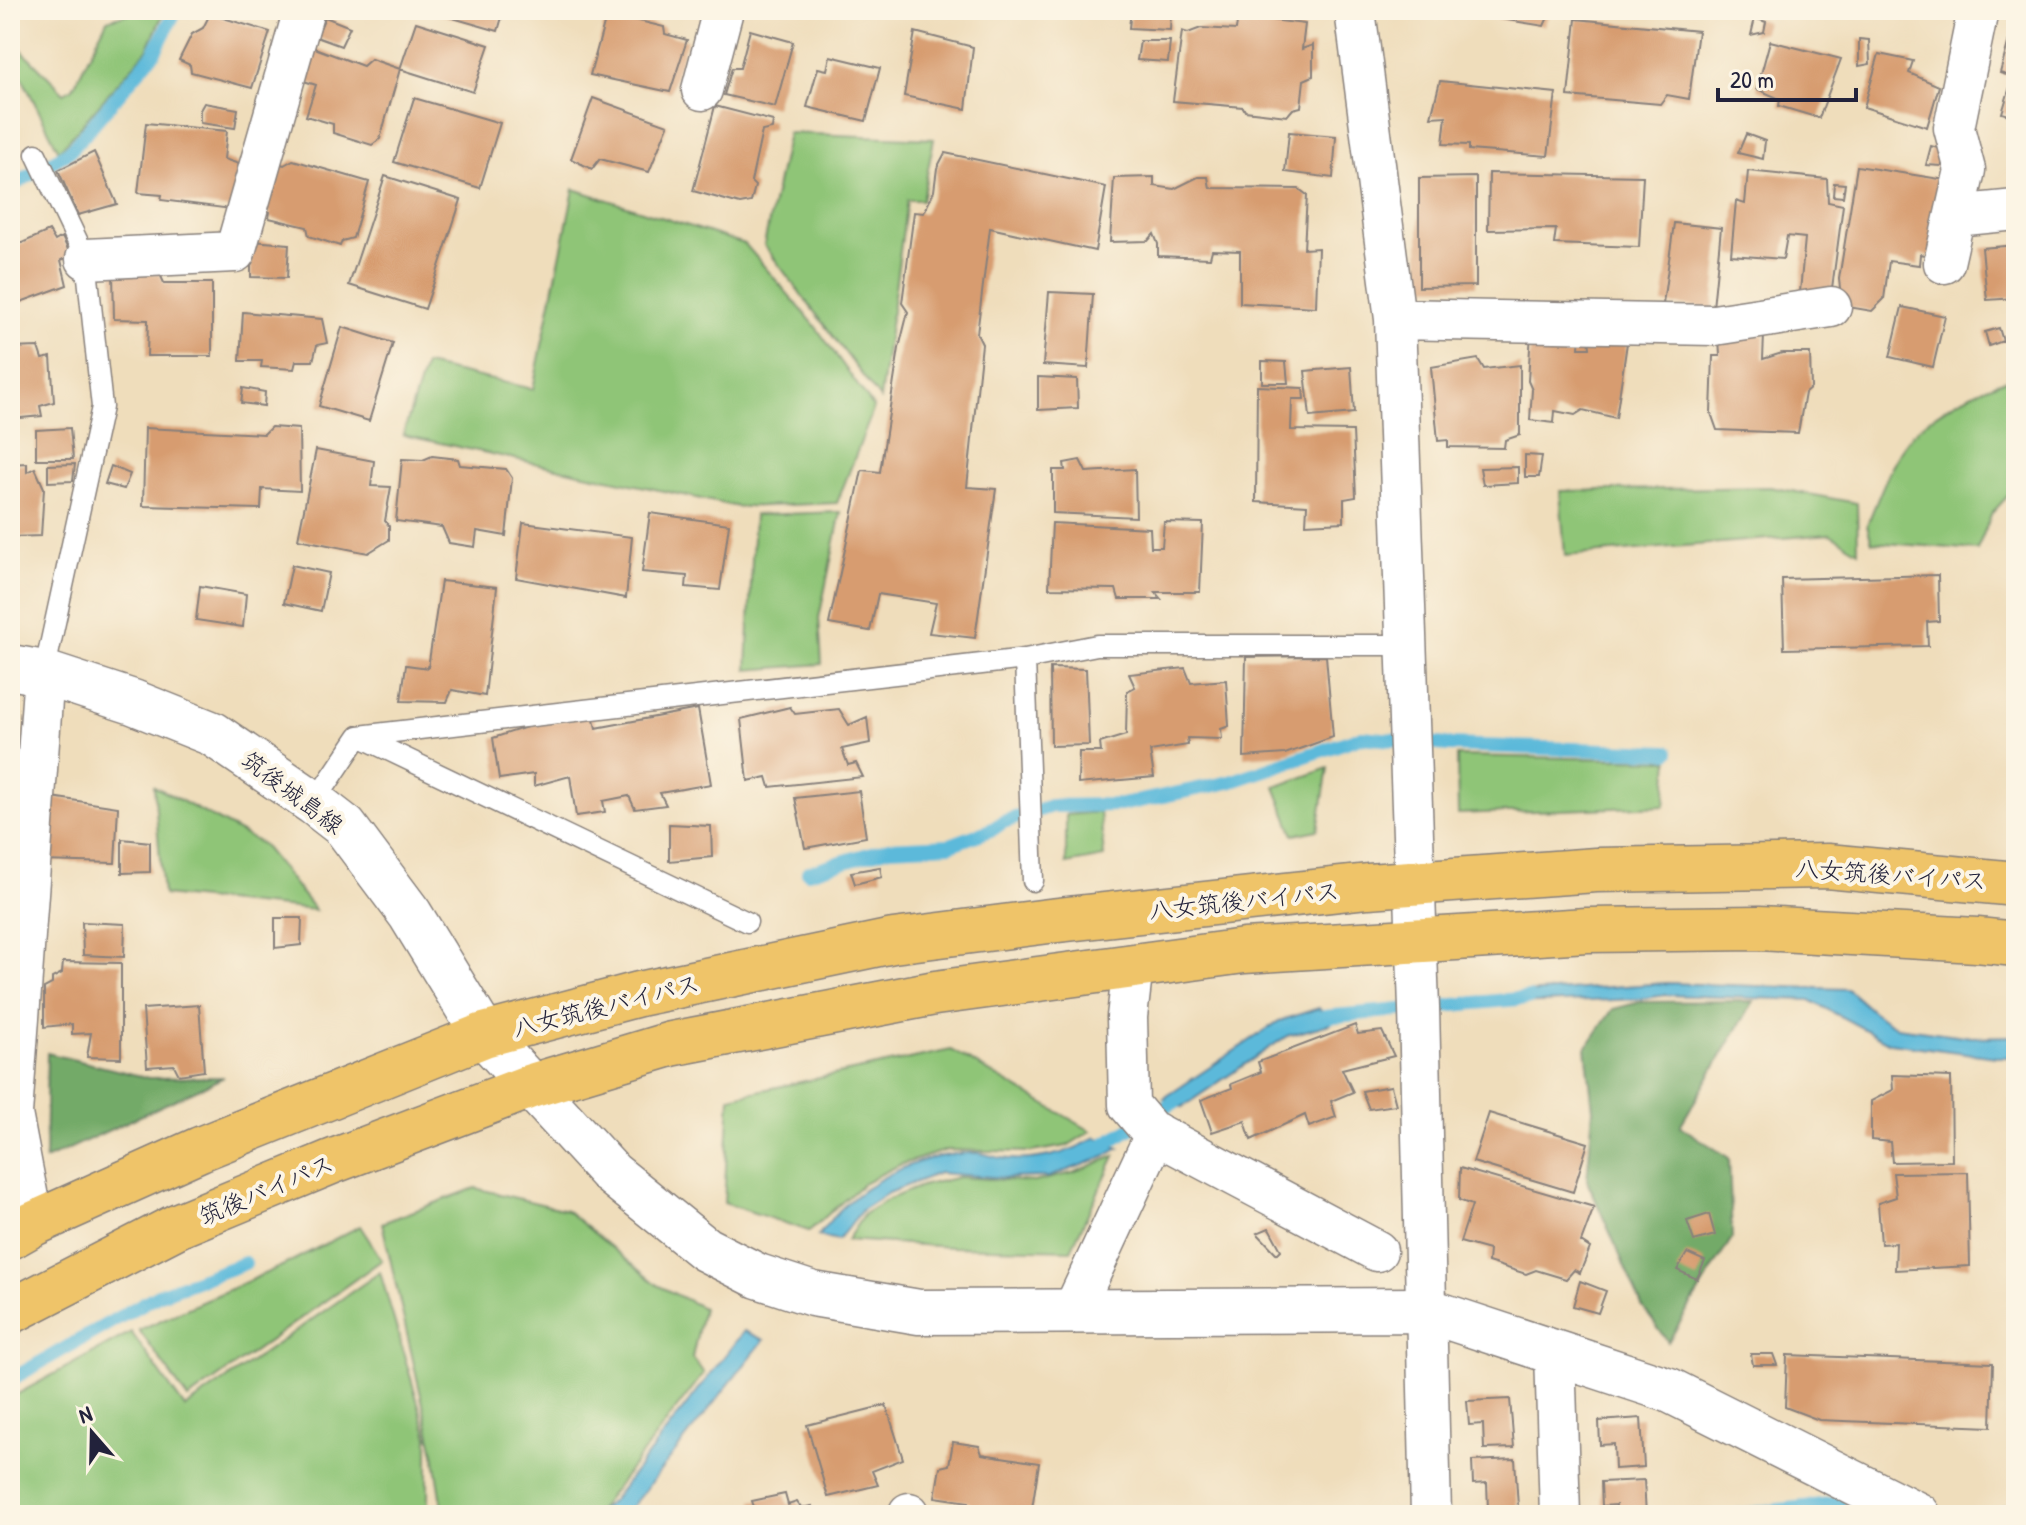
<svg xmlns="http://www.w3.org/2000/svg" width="2026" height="1525" font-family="'Patrick Hand','Klee One',sans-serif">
  <rect width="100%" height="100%" fill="#fcf5e5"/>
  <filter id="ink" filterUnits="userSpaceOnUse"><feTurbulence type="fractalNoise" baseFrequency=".0125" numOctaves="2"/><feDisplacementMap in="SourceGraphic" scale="16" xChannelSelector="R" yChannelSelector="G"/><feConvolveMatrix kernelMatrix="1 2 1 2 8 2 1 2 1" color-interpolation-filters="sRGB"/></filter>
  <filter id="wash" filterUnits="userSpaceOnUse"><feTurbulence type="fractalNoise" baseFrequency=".006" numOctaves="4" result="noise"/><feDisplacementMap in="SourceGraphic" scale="32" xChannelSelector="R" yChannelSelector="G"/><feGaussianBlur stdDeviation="1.8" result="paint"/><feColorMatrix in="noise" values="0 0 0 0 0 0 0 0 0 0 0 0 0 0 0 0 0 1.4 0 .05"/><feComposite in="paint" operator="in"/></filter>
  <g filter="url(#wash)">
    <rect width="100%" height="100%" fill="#efddbb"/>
    <!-- green -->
    <path fill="#8fc577" stroke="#587459" stroke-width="2" d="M139,10h26l-18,40 -88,101 -49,-97v-16l54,55 9,-5 34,-68z
      M788,133l146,6 -12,61h-15l-27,199 -116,-154z
      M574,189l171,55 68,79 61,85 -37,95 -99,4 -335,-72 22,-70 108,24z
      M2016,377v110l-24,26 -15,37 -105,-8 -5,-17c11,-26 24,-63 41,-85 24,-30 72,-53 108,-63z
      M1770,487l87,16 1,48 -28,-17 -265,22 -5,-65z
      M841,512l-22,106 3,46 -75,6 7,-155z
      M1457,756l212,4 -4,46 -207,8z
      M1328,768l-10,62 -24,5 -19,-48z
      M154,786l108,58 53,66 -152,-15z
      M1100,812l4,45 -38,7v-49z
      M951,1050l140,81 -24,15 -36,6 -84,-2 -48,15 -34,17 -56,49 -85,-28 6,-106z
      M1115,1156l-44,94 -119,-3 -105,-7 17,-26 25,-15 32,-13 38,-9 75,5 39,-9z
      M475,1188l91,22 91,75 46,23 -11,50 12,15 -106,138 -14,4h-140l-10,-62 -52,-230z
      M360,1226l22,34 -194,139 -49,-69 145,-65z
      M380,1272l48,165v78h-418v-117l121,-66 54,76z"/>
    <!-- forest -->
    <path fill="#73aa68" stroke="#4a6652" stroke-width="2" d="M1754,1001l-74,125 49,32 3,80 -64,104 -26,-36 -55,-126 6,-71 -7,-61 27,-39 27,-7z
      M47,1053l102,25 75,-1 -179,83z"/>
    <!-- water -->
    <path fill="#5cb9da" stroke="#3f6e8a" stroke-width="2" d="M1667,983l180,6 26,23 24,15 75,10 44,-1v21h-20l-106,-14 -80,-43 -144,-5 -26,4 -126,5 -2,-10z
      M1319,1008l11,16 -43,12 -105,71 -18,-9 115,-77z
      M1096,1137l23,11 -15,9 -55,20 -44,1 -66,-5 -51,20 -26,17 -24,30 -20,-4c35,-50 97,-84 159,-83 8,0 16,4 24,5 32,5 69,-4 95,-21z
      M744,1331l20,9 -139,175h-32l19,-14z"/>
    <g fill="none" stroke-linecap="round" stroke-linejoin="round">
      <!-- stream -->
      <path stroke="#5cb9da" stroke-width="14" d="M10,187l60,-36 84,-98 22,-43
        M808,872l81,-24 61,-3 43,-16 10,-7 48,-16 70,-1 109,-23 131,-45 87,8 220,7
        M1307,1021l17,-4 205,-19
        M1093,1151l95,-57
        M10,1380l148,-85 87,-32
        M2004,1512l12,-3
        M1738,1515l101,-12"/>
    </g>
    <g id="blocks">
      <!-- building -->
      <path fill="#d79c70" d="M425,10h79l-6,21z
        M1131,10l40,2 -1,18 -41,-2z
        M1471,10h97v7l-18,-4 -6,13 -74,-12z
        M607,13l57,14 1,7 22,6 -17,52 -80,-17z
        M210,14l60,18 -18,56 -61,-16 -1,-7 -11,-5 13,-26 11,-6z
        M1238,16l67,8 -3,25 11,-4v31l-9,4 -3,27 -8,2 -6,7 -42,-5 -2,-4 -70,-6 9,-70 6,2 13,-5 35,2z
        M325,17l25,10 -9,19 -25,-9z
        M1755,18l11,4 -2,10 -13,3z
        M1576,19l122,12 -9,68 -22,-4 -7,9 -92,-8z
        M416,22l73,23 -16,47 -73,-23z
        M750,30l43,12 -18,65 -51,-12 8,-27h8z
        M915,32l58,15 -7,62 -62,-13z
        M1859,39l10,1 1,24 -11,2z
        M2009,40l7,2v75l-14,-4 11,-36 -13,-4z
        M1140,41h30l-2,21 -31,-2z
        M1770,41l71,18 -22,59 -40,-12 1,-7 -23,-10z
        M312,47l51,19 8,-7 29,10 -20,70 -8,6 -39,-12v-9l-27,-8 10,-31 -12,-4z
        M1879,54l34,7 -4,12 30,13 -12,41 -63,-20z
        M830,56l50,12 -14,53 -59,-14 11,-39 9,2z
        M1440,81l116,12 -8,63 -79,-6v-5l-26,-1 3,-28 -15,1z
        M414,98l86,25 -20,65 -86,-26z
        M593,98l75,27 -19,47 -49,-13 -8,10 -21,-10z
        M204,103l34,6 -3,19 -35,-5v-13z
        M715,106l58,15 -1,8 -10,2 -11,51 4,4 -4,16 -11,2 -47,-13z
        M146,123l81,8 -3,28 15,5 -8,45 -70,-9 1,-5 -24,-2z
        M1289,132l47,4 -3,42 -48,-6z
        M1746,134l19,7 -2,18 -25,-6z
        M1931,146l13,4 -2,16 -16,-1z
        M94,152l23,52 -39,11 -20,-45z
        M945,153l161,34 -11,64 -105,-23 -13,106 5,10 -15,143 29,2 -21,149 -46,-5 7,-30 -58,-9 -8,37 -41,-7 33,-154 18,2 19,-124 9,-36 -6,-9 12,-91 10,1 10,-22 3,-23z
        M293,160l76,22 -16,56 -11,3 -2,5 -31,-10 -2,-9 -38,-9 1,-6 -8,-3 12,-47 10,3z
        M1857,166l96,15 -16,77 -17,-4 -1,11 -30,-4 -5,38 -12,12 -30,-5 -3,-27z
        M1748,171l79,8 1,23 15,3 -12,91 -32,7 6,-65 -18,-2 -4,23 -52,-4 5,-54 9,3z
        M1489,173l154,3 -4,71 -85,-3 2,-15 -68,1z
        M385,176l76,24 -36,109 -76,-24z
        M1154,177v9l20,3 24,-12h10l2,11 89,1 8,6 -3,54 14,-1 -2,59 -76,-4v-52l-28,-1 -2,8 -52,-2v-12l-4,-10 -6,7 -38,1 4,-64z
        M1476,177v109l-57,1v-109z
        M1834,183l11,1 -2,13 -10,-1z
        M1674,223l47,5 -8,80 -50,-4z
        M49,231l6,10 7,-4 9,19 -10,4 6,25 -49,18 -2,-7 -6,2v-59l3,8z
        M251,241l38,3 -2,34 -36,-1z
        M2016,245v53l-29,2 -5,-52z
        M113,273l47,1 4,9h48v73h-65l1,-36 -34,-1z
        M1049,292l44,2 -5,74 -45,-3z
        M1902,307l43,9 -12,51 -43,-10z
        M243,312l79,7 5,24 -10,2 -4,16h-17l-2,8 -33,-2 1,-6h-22z
        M342,327l51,16 -24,78 -50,-15z
        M1999,328l4,13 -14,5 -4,-14z
        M1531,332l49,3 -1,13h11l-1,-9 39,-3 -12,82 -33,-8 -8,5 -20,-4 -1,12 -24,-3 2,-30 -4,-9z
        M1764,335l-1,24 19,-6h28l1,35 -6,5 -7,40 -81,-3 -6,-17 2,-57h7l-1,-20z
        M38,347l4,12 9,-2 3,45 -14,4 2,10 -32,3v-71z
        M1478,359l6,10 36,-4v70l-15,5 -1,8 -56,-1v-7l-10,1 -7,-74z
        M1262,361l24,1 2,21h-26z
        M1351,367l3,46 -44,4 -5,-46z
        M1038,377l39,2 1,29 -40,2z
        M1257,386l46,2 1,11h-12l-1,31 62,1 3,66 -12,2v23l-38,2 1,-19 -51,-3z
        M243,388l22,4 -1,14 -23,-3z
        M271,427l28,2 1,62 -38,-2 -1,20 -118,-3 2,-78 119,6z
        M70,428l3,31h-37v-29z
        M316,450l58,11 -3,25 20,1 -6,34 4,5v14l-21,13 -70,-14z
        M1525,455l17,1 -3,21h-14z
        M432,456l26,3 2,6 46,4 6,9 -6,58 -29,-5 -2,16 -26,-4 -7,-16 -46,-6 6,-62 21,1z
        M1080,460l6,12 49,-3 1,48 -83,-4v-43h12l-1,-7z
        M27,463v9l8,-4 9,20 -3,48 -31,1v-73z
        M75,464l-2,17 -25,1v-17z
        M111,466l19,8 -6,15 -19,-5z
        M1518,467v16l-35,2 -3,-17z
        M650,513l79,11 -9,66 -34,-3 1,-11 -45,-4z
        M1164,522l39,1 -3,69h-45l6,7h-42l-3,-10 -67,-1 3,-65 98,5 1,19h11z
        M523,523l109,14 -6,61 -110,-20z
        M292,565l37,8 -8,38 -37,-8z
        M1938,575l1,46 -12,1 1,24 -144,3 -2,-70z
        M441,581l56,6 -12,109 -33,-6 -5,12 -46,-1 5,-36 22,3z
        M200,586l46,8 -3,33 -47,-7z
        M1326,656l7,81 -48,17 -41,3 2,-100z
        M1050,668l36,1 3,76 -38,1z
        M1185,668l6,15 35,-3 3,46 -8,3 1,10 -35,-1 1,7 -38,6 4,26 -76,7 1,-32h22l-1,-9 26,-8 1,-44 8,-4 -6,-13z
        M790,707l5,7 44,-5 10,16 18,-8 3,26 -28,6 6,16 8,-2 7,14 -93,10 -3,-10 -19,4 -7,-62z
        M698,709l13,75 -51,9 6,12 -31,4 -6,-13 -26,5 2,11 -29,4 -6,-40 -36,10v-12l-35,5 -6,-41 40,-13 60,-9 3,12z
        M859,791l7,46 -61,11 -10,-50z
        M45,796l73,11 -3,56 -73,-2z
        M669,824l42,2 1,31 -43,4z
        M122,839l28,3v30l-28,1z
        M880,867l2,10 -27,7 -4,-12z
        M275,918h27l-1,27 -26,3z
        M82,922l43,2 -1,33 -41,-2z
        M63,962l58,1v95l-34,-1 4,-24 -19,1v-10l-28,3v-39l8,-4v-6l10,-5z
        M199,1005l5,66 -25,4 -5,-10 -27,2 -4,-58z
        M1355,1025l3,9 24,-3 12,25 -52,13 11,23 -22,9 5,16 -27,10 -4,-12 -54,25 -6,-19 -33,11 -11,-32 31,-12 -1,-4 30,-12 -3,-10z
        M1892,1075l59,2 1,84 -60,1 -2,-20 -19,-2v-39l22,-11z
        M1391,1086l5,19 -27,4 -7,-18z
        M1489,1113l99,30 -15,49 -100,-30z
        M1460,1168l134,39 -13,35 9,6 -10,25 -6,-3 -8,9 -30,-9 -10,4 -38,-12 1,-12 -29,-8 12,-37 -13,-5z
        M1968,1172l2,94 -75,4 1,-27 -15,1 -3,-41 18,-6 -3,-24z
        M1709,1214l6,21 -21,6 -7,-20z
        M1269,1228l12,22 -4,4 -20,-21z
        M1687,1253l18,8 -8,18 -20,-9z
        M1580,1281l26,10 -8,22 -25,-7z
        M1751,1354h22l4,11h-24z
        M1787,1355l206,8 -2,64 -172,-7 -34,-13z
        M1510,1399l4,49 -30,1 -1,-25 -14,1 -2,-24z
        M886,1405l17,54 -31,12 6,14 -50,12 -21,-72z
        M1641,1418l3,49 -29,2 -1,-25 -14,1 -1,-24z
        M953,1442l26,4 3,8 57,9 -8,52h-64l2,-13 -34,-5 5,-30 9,-2z
        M1515,1459l3,48 -30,2 -1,-26 -14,1 -1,-23z
        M1644,1480l2,35h-29l-1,-10 -14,1 -1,-24z
        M785,1494l3,11 9,-3 4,6 11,-2 2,9h-97l37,-8 -2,-6z
        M1713,1509l1,6h-41v-5z"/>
    </g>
  </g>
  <g filter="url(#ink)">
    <use href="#blocks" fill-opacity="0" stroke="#88807b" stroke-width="2"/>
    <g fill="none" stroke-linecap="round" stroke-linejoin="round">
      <!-- service casing -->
      <g stroke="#88807b" stroke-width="23">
        <path id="service" d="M36,154l50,105 16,148 -58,266
          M1025,659l8,222
          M361,737l386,185
          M314,803l45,-67 666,-77 72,-14h309"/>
      </g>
      <!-- minor casing -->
      <g stroke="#88807b" stroke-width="43">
        <path id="minor" d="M1355,10l40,309 24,689 12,507
          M702,90l21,-80
          M1955,216l61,-6
          M86,259l149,-7 69,-242
          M1944,263l21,-93 -11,-42 24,-118
          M1395,319l319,6 117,-18
          M1133,966l-6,51 2,88 22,26 226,120
          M33,1224l-21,-110 32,-441
          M1073,1311l83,-178
          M1555,1352l5,163
          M909,1515v-2"/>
      </g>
      <!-- tertiary casing -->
      <g stroke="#88807b" stroke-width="47">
        <path id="tertiary" d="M10,667l34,6 89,29 80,32 101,69 31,24 65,87 74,121 127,138 94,76 53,27 55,18 106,18 507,-2 243,80 249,125"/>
      </g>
      <!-- trunk casing -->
      <g stroke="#88807b" stroke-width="47">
        <path id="trunk" d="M10,1237l23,-13 167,-75 284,-114 155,-41 254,-53 156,-20 319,-35 228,-16 231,-4 189,18
          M10,1312l169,-87 152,-63 200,-76 140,-42 264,-51 309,-42 343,-21 172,-2 218,12 39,4"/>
      </g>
      <!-- service -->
      <use href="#service" stroke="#fff" stroke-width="20"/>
      <!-- minor -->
      <use href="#minor" stroke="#fff" stroke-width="40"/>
      <!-- tertiary -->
      <use href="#tertiary" stroke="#fff" stroke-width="44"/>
      <!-- trunk -->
      <use href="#trunk" stroke="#efc469" stroke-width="44"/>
    </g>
  </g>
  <g text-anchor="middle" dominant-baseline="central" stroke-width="8" stroke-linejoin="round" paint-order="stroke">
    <!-- street labels -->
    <g font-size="24" fill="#22223b" stroke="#fcf5e5">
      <text transform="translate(293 792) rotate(37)">筑後城島線</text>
      <text transform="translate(1891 874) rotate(4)">八女筑後バイパス</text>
      <text transform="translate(1244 900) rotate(-6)">八女筑後バイパス</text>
      <text transform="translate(606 1005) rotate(-14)">八女筑後バイパス</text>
      <text transform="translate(266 1189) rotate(-23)">筑後バイパス</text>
    </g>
  </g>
  <!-- margin -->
  <rect width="2026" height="1525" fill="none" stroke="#fcf5e5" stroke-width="40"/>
  <!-- north arrow -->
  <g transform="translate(92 1433) rotate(340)" stroke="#fcf5e5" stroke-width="6" paint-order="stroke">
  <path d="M0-6L14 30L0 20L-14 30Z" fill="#22223b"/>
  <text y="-12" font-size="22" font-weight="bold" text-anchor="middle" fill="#22223b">N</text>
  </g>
  <!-- scale -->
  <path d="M1718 88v12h138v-12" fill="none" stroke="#22223b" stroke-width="4"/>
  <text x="1730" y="88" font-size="24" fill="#22223b" stroke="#fcf5e5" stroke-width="6" paint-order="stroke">20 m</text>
</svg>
